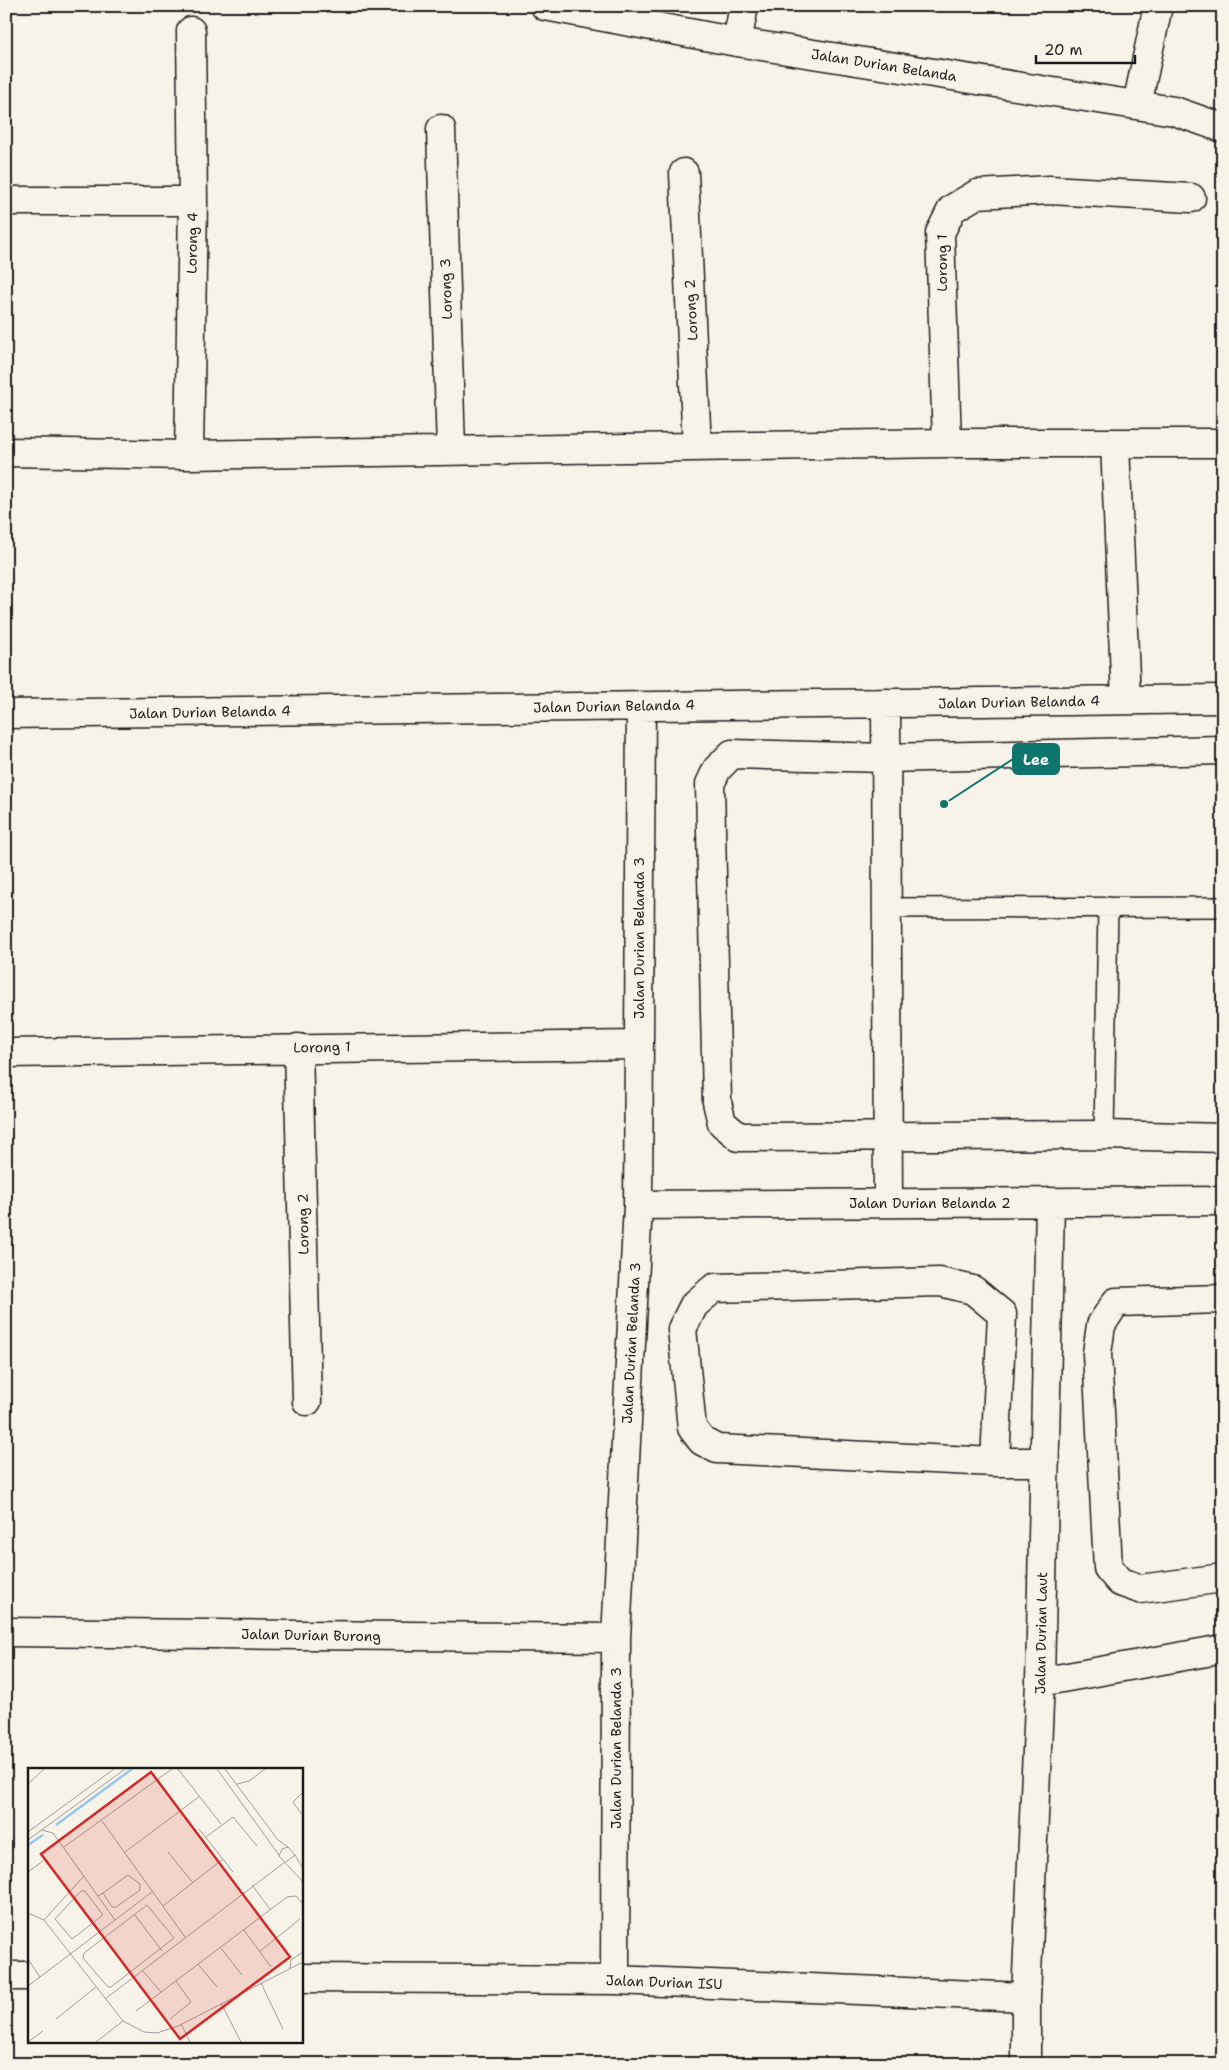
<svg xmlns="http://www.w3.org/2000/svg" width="1229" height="2070" font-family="'Shantell Sans',sans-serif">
  <rect width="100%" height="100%" fill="#f7f3e8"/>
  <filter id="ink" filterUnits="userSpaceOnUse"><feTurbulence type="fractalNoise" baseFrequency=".02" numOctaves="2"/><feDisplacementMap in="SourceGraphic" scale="10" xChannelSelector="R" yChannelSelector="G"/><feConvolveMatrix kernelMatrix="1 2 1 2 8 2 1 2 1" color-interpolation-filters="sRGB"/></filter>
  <g filter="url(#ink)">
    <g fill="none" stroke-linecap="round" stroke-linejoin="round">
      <!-- lane casing -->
      <g stroke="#1c1c1c" stroke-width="22">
        <path id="lane" d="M887,908l336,-1
          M1104,1135l4,-228"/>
      </g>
      <!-- street casing -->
      <g stroke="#1c1c1c" stroke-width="31">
        <path id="street" d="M545,6l192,36 437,69 49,17
          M737,42l7,-36
          M1137,105l21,-99
          M441,129l10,321
          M684,173l13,274
          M6,201h187
          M947,443l-7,-210 12,-24 25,-15 73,-4 141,8
          M1115,444l11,256
          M6,452l183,3 758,-12h276
          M189,455l4,-254 -2,-170
          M886,703l2,500
          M6,714l1217,-15
          M1223,750l-337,8 -154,-4 -15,15 -7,15 7,318 5,21 17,14 365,-2 119,3
          M298,1048l9,353
          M6,1053l632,-8
          M638,1205l585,-4
          M1223,1299l-107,3 -15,23 -4,28 11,215 12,14 20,7 83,-11
          M995,1462l7,-148 -29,-24 -33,-8 -226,6 -20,17 -12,24 10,99 10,13 15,8 278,13h50
          M6,1632l610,6
          M1040,1682l183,-33
          M6,1976h23
          M301,1978l314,2 411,17
          M615,1980l1,-342 22,-433 3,-499
          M1026,2064v-67l14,-315 10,-480"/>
      </g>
      <!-- lane -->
      <use href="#lane" stroke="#f7f3e8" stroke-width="19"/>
      <!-- street -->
      <use href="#street" stroke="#f7f3e8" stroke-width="28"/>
    </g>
  </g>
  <g text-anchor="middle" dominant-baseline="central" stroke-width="4" stroke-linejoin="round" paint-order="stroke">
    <!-- street labels -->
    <g font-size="14" fill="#1c1c1c" stroke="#f7f3e8">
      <text transform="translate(884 65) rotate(9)">Jalan Durian Belanda</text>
      <text transform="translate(192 243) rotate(-89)">Lorong 4</text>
      <text transform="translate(942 263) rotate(-90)">Lorong 1</text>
      <text transform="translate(446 289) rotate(-92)">Lorong 3</text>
      <text transform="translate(691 310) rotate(-93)">Lorong 2</text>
      <text transform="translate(1019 702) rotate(-1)">Jalan Durian Belanda 4</text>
      <text transform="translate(614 706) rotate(-1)">Jalan Durian Belanda 4</text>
      <text transform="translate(210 712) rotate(-1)">Jalan Durian Belanda 4</text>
      <text transform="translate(639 938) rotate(-90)">Jalan Durian Belanda 3</text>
      <text transform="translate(322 1047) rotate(-1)">Lorong 1</text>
      <text x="930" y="1203">Jalan Durian Belanda 2</text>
      <text transform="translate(303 1224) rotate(-91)">Lorong 2</text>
      <text transform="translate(631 1343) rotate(-87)">Jalan Durian Belanda 3</text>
      <text transform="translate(1041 1633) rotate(-89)">Jalan Durian Laut</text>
      <text transform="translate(311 1635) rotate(1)">Jalan Durian Burong</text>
      <text transform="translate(616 1748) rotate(-90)">Jalan Durian Belanda 3</text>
      <text transform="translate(664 1982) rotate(2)">Jalan Durian ISU</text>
    </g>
  </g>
  <!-- overview -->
  <g transform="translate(28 1768)">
    <rect width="275" height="275" fill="#f7f3e8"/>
    <path fill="none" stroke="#94c6f1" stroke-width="2.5" d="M28,57l76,-56M0,77l15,-10"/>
    <path fill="none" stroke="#9f9d96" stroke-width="1" d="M150,1l43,55M189,1l62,86M197,1l53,71 10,7M0,16l16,-15M209,16l12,-3 16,-12M275,24l-10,10 10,14M74,53l83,116M171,61l34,43M14,62l11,3 62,87M0,64l86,-63M178,69l27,-20 24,29M0,72l97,-71M36,79l108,-78M97,84l75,-56M140,84l25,31M267,87l8,14M258,94l9,-7 -7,-8 -6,2 -3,7 24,26M0,104l15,-11M224,117l18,24M53,123h4l18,24 -31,24 -17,-20zM70,128l5,-3 25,-18 12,9v6l-24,17h-4l-9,-14M119,137l27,33 -63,49h-3l-25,-29 1,-5zM135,138l60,-47M0,145l16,7 79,101 21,11 13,1 21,-7 125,-64M106,146l28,37M16,152l40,-44M215,161l28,38M192,179l22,28M231,184l41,-33M0,191l12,18M170,196l19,23M262,201l1,-9 12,-8M114,202l19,22M233,215l22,46M0,218l124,-94M77,231l180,-137M193,235l20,39M108,243l151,-114 9,-1 7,8M28,251l40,-32M142,251l21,-17 -15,-21M153,256l9,18M0,274l15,-11M68,274l27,-21"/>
    <path fill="#d62828" fill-opacity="0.15" stroke="#d62828" stroke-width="2.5" d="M123,4l139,185 -110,82 -139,-185z"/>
    <rect width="275" height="275" fill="none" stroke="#1c1c1c" stroke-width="2.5"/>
  </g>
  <!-- callouts -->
  <path fill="none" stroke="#0f766e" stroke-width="2" d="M944 804L1013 759"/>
  <circle fill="#0f766e" stroke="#f7f3e8" stroke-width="2" cx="944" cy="804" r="5"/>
  <rect fill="#0f766e" stroke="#0f766e" stroke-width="2" x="1013" y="744" width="46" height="30" rx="5"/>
  <g font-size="15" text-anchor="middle" font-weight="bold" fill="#fff">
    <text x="1036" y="765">Lee</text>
  </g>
  <!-- margin -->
  <rect width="1229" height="2070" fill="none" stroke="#f7f3e8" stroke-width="25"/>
  <rect x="12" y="12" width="1204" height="2045" fill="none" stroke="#1c1c1c" stroke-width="2" filter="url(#ink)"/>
  <!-- scale -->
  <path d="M1036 55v8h99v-8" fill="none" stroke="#1c1c1c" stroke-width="2.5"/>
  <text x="1044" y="55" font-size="15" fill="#1c1c1c" stroke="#f7f3e8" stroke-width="4" paint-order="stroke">20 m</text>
</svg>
